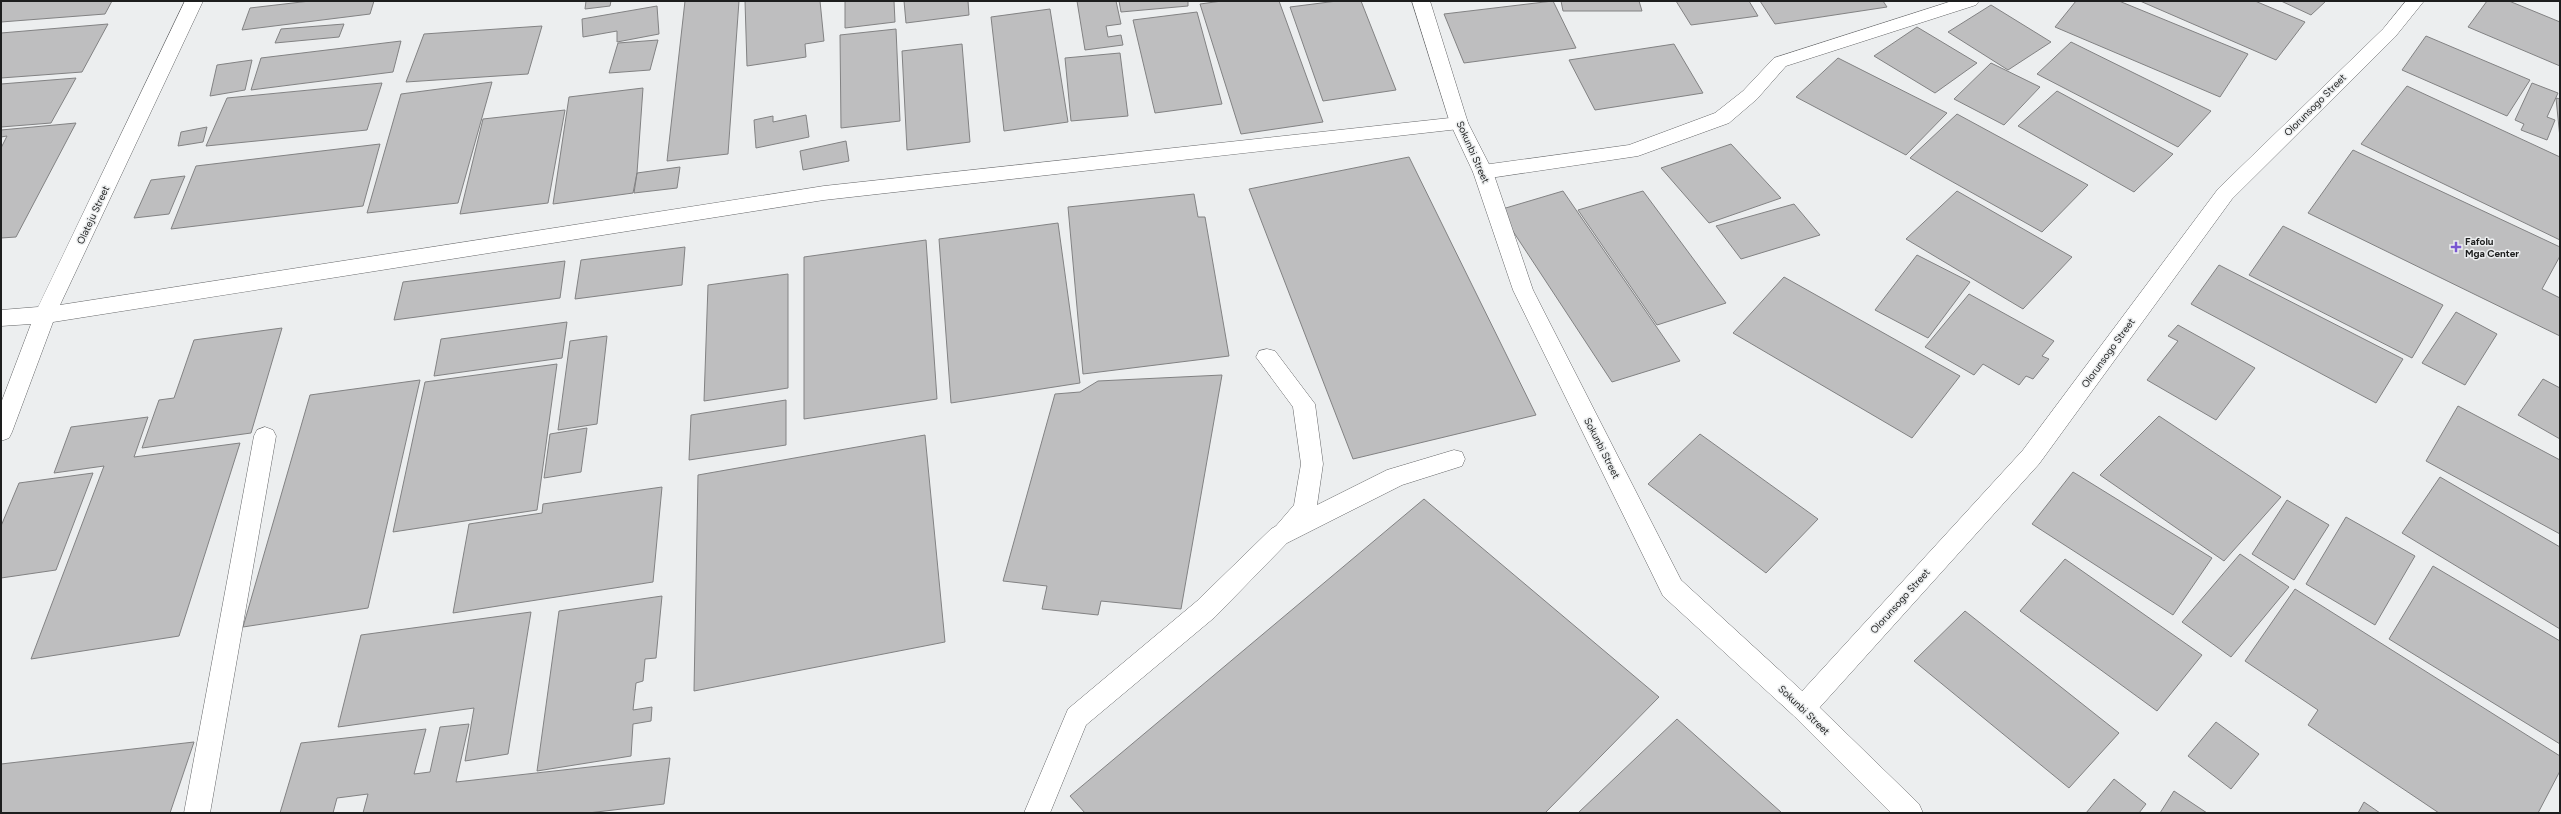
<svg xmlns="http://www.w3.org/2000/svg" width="2561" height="814" font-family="Figtree,sans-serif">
  <rect width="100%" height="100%" fill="#eceeef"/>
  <!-- building -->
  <path fill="#bebebf" stroke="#828283" d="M1,1h111l-7,13 -104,8z
    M310,1h64l-4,13 -128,16 8,-22z
    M586,1h25l-1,5 -25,3z
    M685,1h54l-11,153 -61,7z
    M745,1h75l4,40 -19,3 1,13 -59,9z
    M845,1h49l1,21 -50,6z
    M904,1h64l1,14 -63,8z
    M1077,1h39l5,23 -15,2 2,11 13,-2 2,10 -38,5z
    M1119,1h69v5l-67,6z
    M1222,1h57l44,121 -82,12 -41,-130z
    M1337,1h24l35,89 -73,11 -33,-94z
    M1553,1l23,47 -112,15 -20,-49z
    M1561,1h78l3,10h-79z
    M1676,1h73l9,15 -67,9z
    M1760,1h123l4,6 -112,17z
    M2076,1h43l129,53 -28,43 -165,-70z
    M2140,1h115l50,21 -29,38z
    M2281,1h45l-15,14z
    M2487,1h22l51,21v44l-92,-39z
    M1991,5l60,37 -43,28 -60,-38z
    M657,6l2,28 -42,8v-11l-34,6 -1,-18z
    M1050,9l18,113 -64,9 -13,-114z
    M1197,12l25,92 -67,9 -22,-93z
    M108,24l-26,48 -81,6v-45z
    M344,24l-5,13 -64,6 6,-14z
    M542,26l-14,48 -122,8 18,-48z
    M1917,27l60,36 -42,30 -61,-37z
    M896,29l4,92 -59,7 -1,-93z
    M2426,36l104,44 -23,36 -105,-46z
    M658,40l-8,30 -41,3 9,-30z
    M401,41l-8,31 -142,18 10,-32z
    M2071,42l140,69 -33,36 -141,-73z
    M962,44l8,98 -63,8 -5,-99z
    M1674,44l29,49 -108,17 -26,-50z
    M1120,53l8,63 -57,5 -6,-63z
    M1838,58l109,55 -41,42 -110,-58z
    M252,60l-7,30 -35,6 7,-31z
    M1991,63l49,24 -36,38 -50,-26z
    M76,78l-25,45 -50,4v-43z
    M492,82l-34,121 -91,10 34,-119z
    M382,83l-15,47 -161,16 21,-48z
    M2532,83l26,10 -11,24 8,3 -8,20 -26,-10 3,-6 -9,-4z
    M2407,86l153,71v83l-199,-96z
    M643,88l-6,85 -4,20 -80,11 16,-107z
    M2057,91l116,63 -39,38 -116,-66z
    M2556,98l4,1v39z
    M565,110l-17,93 -88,11 23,-95z
    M1957,114l131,71 -46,47 -132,-74z
    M806,115l3,22 -53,11 -2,-28 19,-4v6z
    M76,123l-60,114 -15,1v-90l6,-12 -6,1v-7z
    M207,127l-4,15 -25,4 3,-14z
    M846,141l3,20 -46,9 -3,-19z
    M380,144l-17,62 -192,23 25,-63z
    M1731,144l50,54 -72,25 -48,-55z
    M2353,150l207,97v9l-18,33 18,9v38l-252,-123z
    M1409,157l127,258 -183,44 -104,-270z
    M680,167l-3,21 -43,5 3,-20z
    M185,176l-16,38 -35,4 17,-38z
    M1563,191l117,170 -68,21 -113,-172z
    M1643,191l83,112 -69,22 -79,-115z
    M1957,191l115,66 -49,52 -117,-70z
    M1194,194l4,23h7l24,139 -146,18 -15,-167z
    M1794,204l26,31 -79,24 -25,-33z
    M1058,223l22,160 -129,20 -12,-164z
    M2283,226l160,79 -31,53 -163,-83z
    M926,240l11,159 -133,20v-162z
    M685,247l-3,38 -107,14 6,-39z
    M1917,255l53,27 -42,56 -53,-28z
    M565,261l-5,37 -166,22 9,-38z
    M2219,265l184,94 -27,44 -185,-99z
    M788,274v114l-84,13 4,-116z
    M1784,277l176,99 -48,62 -179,-105z
    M1969,294l85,47 -12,15 7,3 -16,20 -7,-3 -7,9 -36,-21 -9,11 -49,-28z
    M2456,312l41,22 -32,51 -43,-22z
    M567,322l-5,36 -128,18 7,-37z
    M2178,325l77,43 -39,52 -69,-40 31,-39 -10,-5z
    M282,328l-31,105 -109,15 17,-48 15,-2 20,-58z
    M607,336l-10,88 -39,6 12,-89z
    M557,364l-20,146 -144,22 32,-150z
    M1222,375l-41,234 -80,-8 -3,14 -56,-6 5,-23 -44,-5 52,-187 25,-2 18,-11z
    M2543,379l17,9v51l-42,-24z
    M420,380l-52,228 -125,19 67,-232z
    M786,400v45l-97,15 2,-45z
    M2458,406l102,54v74l-134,-73z
    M2159,416l122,81 -57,64 -124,-86z
    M148,417l-14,40 106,-14 -61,193 -148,23 73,-193 -50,7 17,-46z
    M587,428l-6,44 -37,6 6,-44z
    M1700,434l118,85 -52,54 -118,-89z
    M925,435l20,207 -251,49 4,-216z
    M2073,472l139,86 -39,57 -141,-91z
    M93,473l-37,97 -55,8v-52l18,-43z
    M2440,477l120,70v82l-158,-96z
    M662,487l-9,95 -200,31 16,-89 73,-11 1,-9z
    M1424,499l235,198 -114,116h-460l-15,-17z
    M2287,500l42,25 -35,55 -42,-26z
    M2346,517l69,39 -40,69 -69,-41z
    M2240,554l49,33 -58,70 -49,-35z
    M2065,559l137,96 -45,56 -137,-100z
    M2433,566l127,75v103l-171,-105z
    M2295,589l265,167v15l-22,42h-99l-131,-88 10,-15 -73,-49z
    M662,596l-6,62 -11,1 -2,22 -7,2 -3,27 19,-3 -1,14 -18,3 -2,32 -94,15 22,-160z
    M1965,611l154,122 -50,55 -155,-127z
    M531,612l-23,142 -43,7 9,-53 -136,19 23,-92z
    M1677,719l105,94h-204z
    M2216,722l43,32 -28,35 -43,-33z
    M469,724l-13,58 214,-24 -6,46 -76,9h-225l5,-19 -31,4 -4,15h-53l21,-70 125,-14 -12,45 16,-2 10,-45z
    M194,742l-24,71h-169v-49z
    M2114,779l32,25 -7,9h-53z
    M2174,791l33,22h-47z
    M2364,802l16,11h-22z"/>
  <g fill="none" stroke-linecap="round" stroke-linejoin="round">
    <!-- service casing -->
    <g stroke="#656668" stroke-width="1">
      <path id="service" d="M1267,349l8,2 40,53 8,60 -6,41 70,-35 67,-20 8,2 3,7 -3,7 -60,19 -115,58 -72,74 -129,108 -36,88h-26l44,-104 129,-108 74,-72 5,-3 18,-21 7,-41 -8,-57 -37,-50 3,-6z
        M265,427l8,3 3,6 -66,377h-26l70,-377 3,-6z"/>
    </g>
    <!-- minor casing -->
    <g stroke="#656668" stroke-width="1">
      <path id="minor" d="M185,1h18l-143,304 764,-119 635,-69 7,1 2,5 -2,5 -7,1 -635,71 -771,122 -41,110 -3,6 -8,3v-38l30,-79 -30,2v-16l37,-3z
        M1952,1h27l-3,4 -190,61 -29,33 -28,24 -91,33 -155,23 -7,-2 -3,-5 3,-5 7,-2 146,-20 86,-32 28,-22 31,-33z
        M2406,1h18l-29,36 -163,162 -193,265 -227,252 -9,4 -9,-4 -4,-8 4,-8 229,-250 195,-261 165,-160z"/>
    </g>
    <!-- tertiary casing -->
    <g stroke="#656668" stroke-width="1">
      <path id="tertiary" d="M1412,1h18l38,122 25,49 40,118 148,290 131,120 107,104 4,9h-32l-97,-97 -131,-120 -150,-306 -40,-118 -23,-49z"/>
    </g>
    <!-- service -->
    <use href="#service" fill="#fff" fill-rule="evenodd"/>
    <!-- minor -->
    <use href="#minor" fill="#fff" fill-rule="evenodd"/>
    <!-- tertiary -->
    <use href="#tertiary" fill="#fff" fill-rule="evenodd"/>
  </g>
  <!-- markers -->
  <path fill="#7957d1" stroke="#eceeef" stroke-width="1.5" d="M2454 241h4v4h4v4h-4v4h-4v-4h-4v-4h4z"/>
  <g text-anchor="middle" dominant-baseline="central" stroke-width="3" stroke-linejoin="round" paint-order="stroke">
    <!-- street labels -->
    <g font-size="10" fill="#1d1e1e" stroke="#eceeef">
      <text transform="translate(2315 105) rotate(-45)">Olorunsogo Street</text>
      <text transform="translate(1473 152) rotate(66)">Sokunbi Street</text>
      <text transform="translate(93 215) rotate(-65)">Olateju Street</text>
      <text transform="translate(2108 353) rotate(-54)">Olorunsogo Street</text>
      <text transform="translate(1602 448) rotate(63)">Sokunbi Street</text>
      <text transform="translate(1900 601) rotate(-48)">Olorunsogo Street</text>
      <text transform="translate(1804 710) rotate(44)">Sokunbi Street</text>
    </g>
    <!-- poi labels -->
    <g font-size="10" font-weight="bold" fill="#1d1e1e" stroke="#eceeef" text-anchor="start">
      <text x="2465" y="241">Fafolu<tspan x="2465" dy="12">Mga Center</tspan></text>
    </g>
  </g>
  <!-- border -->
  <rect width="2561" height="814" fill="none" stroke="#1d1e1e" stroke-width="4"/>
</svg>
